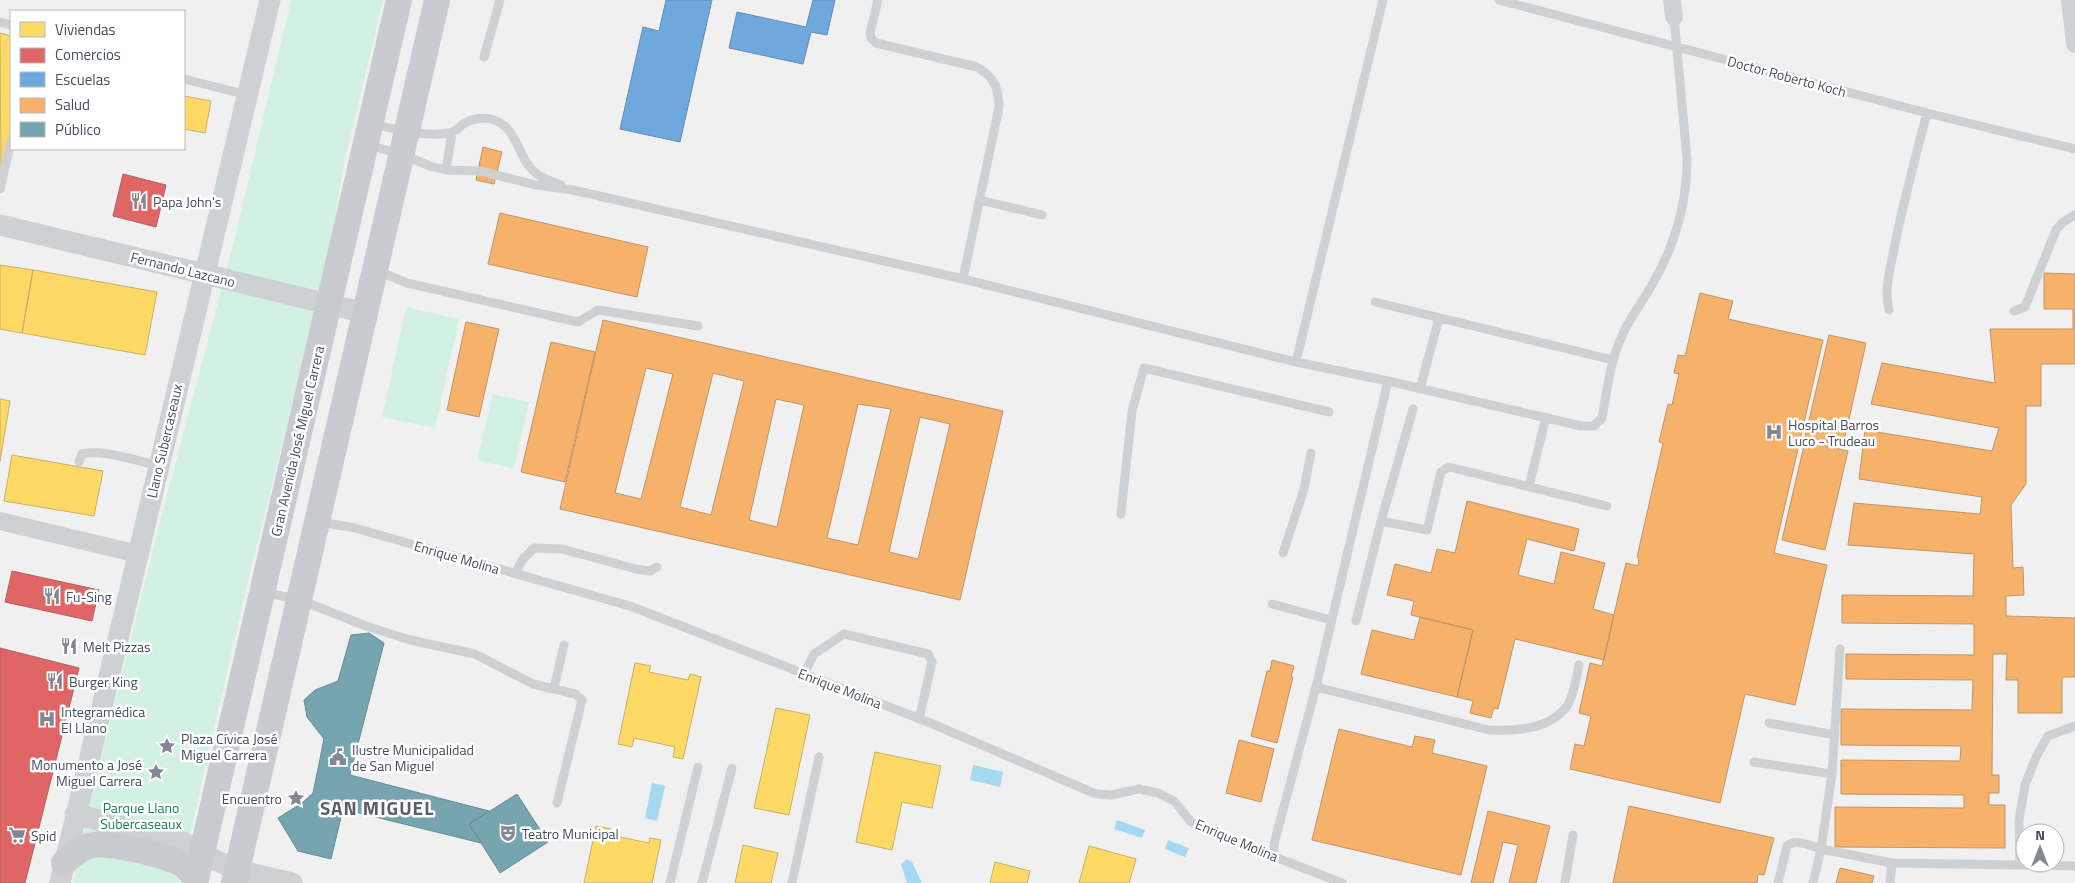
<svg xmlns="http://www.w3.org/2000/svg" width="2075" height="883" font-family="'Titillium Web',sans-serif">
  <rect width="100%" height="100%" fill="#f1f0f0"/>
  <!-- green -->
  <path fill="#d3f1e2" d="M291,0h92l-38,160 -19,109 -78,311 -69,303h-106l19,-89 68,-272 75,-285z
    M406,307l53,12 -24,109 -53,-11z
    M493,394l36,8 -15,67 -37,-9z"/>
  <!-- water -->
  <path fill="#a5d8f1" d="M973,765l30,7 -3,15 -30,-7z
    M652,783l13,3 -8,35 -12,-3z
    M1117,820l28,10 -3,8 -28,-9z
    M1168,840l21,8 -4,9 -20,-8z
    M907,859l5,3 10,21h-15l-6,-19z"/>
  <!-- homes -->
  <path fill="#ffd966" stroke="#c8b064" d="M0,33l11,3v96l-10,46z
    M184,96l27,5 -6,32 -21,-4z
    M0,265l33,5 -11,63 -22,-4z
    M33,270l124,22 -12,63 -123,-22z
    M0,399l10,2 -10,60z
    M12,455l91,16 -9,45 -90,-15z
    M635,663l16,3 -2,6 39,8 2,-6 11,3 -18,82 -10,-2 2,-10 -41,-9 -2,9 -14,-3z
    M776,708l34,7 -21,100 -35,-7z
    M875,752l66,14 -9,42 -30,-6 -10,48 -36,-8z
    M596,826l15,3 -1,6 39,8 1,-5 11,2 -9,43h-68z
    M743,845l35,8 -7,30h-36z
    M1089,846l47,13 -7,24h-50z
    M995,862l35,9 -3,12h-37z"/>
  <!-- shops -->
  <path fill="#e06666" stroke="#b25f64" d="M123,174l43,11 -10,42 -43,-11z
    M12,571l87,19 -7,31 -87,-19z
    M0,648l79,20 -54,215h-25z"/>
  <!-- schools -->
  <path fill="#6fa8dc" stroke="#638db6" d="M666,0h46l-32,142 -60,-13 23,-102 16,4z
    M813,0h22l-8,35 -16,-3 -8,32 -74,-16 8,-36 69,15z"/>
  <!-- health -->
  <path fill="#f6b26b" stroke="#c19467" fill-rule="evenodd" d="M483,147l19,5 -8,32 -18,-4z
    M500,213l148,34 -11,50 -149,-33z
    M2044,273l31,1v90h-34v42h-15v78l-15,21 2,63 10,-1 1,28 -18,1v20l69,2v59h-13v36h-44v-33h-12l1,-26h-14l-1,121h7v18h-10v12h16v43l-170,-1v-40l129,1v-13l-123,-1v-34l119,1 1,-15 -120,-1v-36l131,1 1,-30 -127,-1v-25l128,1v-31l-132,-1v-28l131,1 1,-42 -126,-9 6,-42 126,11 2,-17 -123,-18 6,-49 127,21 7,-23 -128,-24 11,-41 113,20 -5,-54h83v-20h-29z
    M1700,293l33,8 -5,18 95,21 -49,213 53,12 -32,140 -50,-11 -25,109 -150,-34 5,-25 9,2 7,-30 -12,-3 11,-50 12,3 24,-103 12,3 1,-8 -2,-1 26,-114 -4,-1 9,-38 4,1 7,-31 -5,-1 4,-18 7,1z
    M603,320l400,91 -43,189 -400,-91zM646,368l27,6 -32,125 -26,-6zM713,373l31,8 -33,134 -31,-8zM776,399l28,6 -27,122 -28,-7zM858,404l33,5 -33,136 -31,-7zM920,417l30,7 -32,135 -29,-7z
    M466,322l33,7 -20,88 -32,-7z
    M1829,335l37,8 -23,103 -38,-9z
    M551,342l44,10 -30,130 -44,-10z
    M1805,441l43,10 -23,99 -43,-10z
    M1467,501l112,28 -5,22 -47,-12 -9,36 36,9 7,-32 44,11 -12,46 21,6 -10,45 -89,-21 -17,70 -4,-1 -3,10 -21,-5 3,-12 -16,-4 16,-67 -62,-15 3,-14 -27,-6 8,-31 36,9 6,-24 18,4z
    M1420,617l53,13 -16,67 -96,-23 11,-44 42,10z
    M1272,660l22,6 -3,11h2l-16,66 -26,-7 16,-65h3z
    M1339,729l73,18 3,-11 20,4 -3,13 55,13 -26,109 -149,-35z
    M1239,740l35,9 -13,53 -35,-9z
    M1629,806l145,32 -10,37 -6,-1 -1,9h-144z
    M1488,811l62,15 -14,57h-27l9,-38 -15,-3 -10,41h-22z
    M1840,868l34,8 -2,7h-36z"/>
  <!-- public -->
  <path fill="#76a5af" stroke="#688b97" d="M369,633l15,10 -34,132 139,36 -20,13 12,19 -138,-34 -12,50 -33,-8 -20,-33 24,-15 11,-10 11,-54 -17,-22 -3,-17 11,-10 23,-9 13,-46z
    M517,794l31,48 -48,31 -31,-49z"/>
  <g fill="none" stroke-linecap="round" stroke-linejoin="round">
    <!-- service -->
    <path stroke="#ced1d4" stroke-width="9" d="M878,0l-8,33 1,5 5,5 101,24c18,11 21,20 22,40l-36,172
      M1499,0l428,113 148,36
      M0,22l11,3
      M484,57l16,-57
      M184,79l63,16
      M373,124c25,6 51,13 76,9 8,-1 10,-7 16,-10 6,-4 19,-6 26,-4 28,7 26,41 46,55 7,5 16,8 24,11
      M368,145l33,9 29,12 16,4 34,1 56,14 37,5 390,89 333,83 92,19 193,45h13l8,-8c5,-27 8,-57 20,-82 7,-17 18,-31 27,-46 25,-41 38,-84 38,-131l-13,-142
      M446,170l6,-37
      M0,189l11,-47
      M980,200l62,15
      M378,271l29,12 171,39 20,-12 100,16
      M1375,302l238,58
      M1889,310c-5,-20 1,-41 5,-61 9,-46 21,-91 33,-136
      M2014,311l11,-4 31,-77 7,-8 12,-7
      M1296,362l87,-362
      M1420,389l19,-71
      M79,462l3,-8c24,-5 53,7 76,11
      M1529,486l17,-69
      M1121,514l11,-103 12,-43 185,44
      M1381,521l46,9 14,-58 8,-5 158,39
      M318,522l33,5 279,79 298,116 168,72 16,1 27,-6 19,4 16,8 17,21 10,6 141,55
      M1283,553l21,-64 7,-36
      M515,573l8,-14 11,-11 28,1 74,20 14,2 7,-4
      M264,592l36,8 66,26 44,14 65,14 58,30 42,10 7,6 -25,103
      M1272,604l59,16
      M1356,621l25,-100 32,-112
      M804,674l10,-20 30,-20 84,20 4,8 -13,57
      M1316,687l173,43c27,1 60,0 78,-24 6,-8 10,-31 12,-41
      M554,688l10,-43
      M1769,723l66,12
      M1754,762l78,12
      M1273,855l2,-15 41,-153 72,-306
      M2020,865l-1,-45 6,-35 11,-28 12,-21 27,-10
      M670,883l28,-116
      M702,883l30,-115
      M792,883l27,-126
      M1565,883l8,-48
      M1778,883l9,-37c8,-8 24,0 34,3l11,-75 8,-125
      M1813,883l8,-34 71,14 183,3
      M1890,883l2,-20"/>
    <!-- minor -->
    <path stroke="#ced1d4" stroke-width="18" d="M1672,0l2,17
      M2070,0l5,44
      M0,521l138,33"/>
    <!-- tertiary -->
    <path stroke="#ced1d4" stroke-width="21" d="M0,225l366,88
      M75,814l108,28 19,12 35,16 55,13
      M60,883l210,-883"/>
    <!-- primary -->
    <path stroke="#c9cbd1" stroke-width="26" d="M64,863c8,-8 17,-16 29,-18 17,-3 71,10 87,18 7,4 12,10 16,17
      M195,883l204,-883
      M234,883l203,-883"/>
  </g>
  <!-- icons -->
  <defs>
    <g id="restaurant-bare" transform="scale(1.35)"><path d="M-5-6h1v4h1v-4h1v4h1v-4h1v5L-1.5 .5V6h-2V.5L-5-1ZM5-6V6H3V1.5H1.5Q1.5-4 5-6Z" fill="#828791" stroke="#fff" stroke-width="2.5" paint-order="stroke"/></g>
    <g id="hospital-bare" transform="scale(1.35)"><path d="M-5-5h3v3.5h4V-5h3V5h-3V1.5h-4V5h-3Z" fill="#828791" stroke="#fff" stroke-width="2.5" paint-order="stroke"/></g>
    <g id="sight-bare" transform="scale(1.35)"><path d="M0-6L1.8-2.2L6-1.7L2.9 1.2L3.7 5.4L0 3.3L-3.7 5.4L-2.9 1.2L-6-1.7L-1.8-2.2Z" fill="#828791" stroke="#fff" stroke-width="2.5" paint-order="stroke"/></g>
    <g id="civic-bare" transform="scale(1.35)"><path d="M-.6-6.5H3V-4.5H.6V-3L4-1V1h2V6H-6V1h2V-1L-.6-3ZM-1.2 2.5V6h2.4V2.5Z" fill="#828791" stroke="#fff" stroke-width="2.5" paint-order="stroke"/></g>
    <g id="theatre-bare" transform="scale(1.35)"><path d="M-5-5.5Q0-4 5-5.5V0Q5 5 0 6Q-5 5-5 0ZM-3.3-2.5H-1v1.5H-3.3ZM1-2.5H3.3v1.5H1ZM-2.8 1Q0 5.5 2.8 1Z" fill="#828791" stroke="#fff" stroke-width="2.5" paint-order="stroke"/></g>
    <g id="supermarket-bare" transform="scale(1.35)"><path d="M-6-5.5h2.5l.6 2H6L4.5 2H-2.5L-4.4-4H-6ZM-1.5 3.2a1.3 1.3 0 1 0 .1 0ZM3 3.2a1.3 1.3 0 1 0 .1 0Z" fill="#828791" stroke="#fff" stroke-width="2.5" paint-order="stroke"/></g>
  </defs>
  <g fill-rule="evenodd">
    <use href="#restaurant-bare" x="139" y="201"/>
    <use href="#hospital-bare" x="1774" y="432"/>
    <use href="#restaurant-bare" x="52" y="596"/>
    <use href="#restaurant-bare" x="69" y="646"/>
    <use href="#restaurant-bare" x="55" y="681"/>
    <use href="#hospital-bare" x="47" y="719"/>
    <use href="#sight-bare" x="167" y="746"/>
    <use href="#civic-bare" x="338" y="757"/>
    <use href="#sight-bare" x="156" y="772"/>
    <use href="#sight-bare" x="296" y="798"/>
    <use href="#theatre-bare" x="508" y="833"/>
    <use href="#supermarket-bare" x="17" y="835"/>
  </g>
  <g text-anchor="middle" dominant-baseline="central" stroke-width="5" stroke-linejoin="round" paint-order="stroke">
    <!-- street labels -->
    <g font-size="14" fill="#464f5e" stroke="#fff">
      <text transform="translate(1787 76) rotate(15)">Doctor Roberto Koch</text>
      <text transform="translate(183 269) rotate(14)">Fernando Lazcano</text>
      <text transform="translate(164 441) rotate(-77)">Llano Subercaseaux</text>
      <text transform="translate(297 441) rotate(-77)">Gran Avenida José Miguel Carrera</text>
      <text transform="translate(457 557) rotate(16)">Enrique Molina</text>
      <text transform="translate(840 688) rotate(21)">Enrique Molina</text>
      <text transform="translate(1237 840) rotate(23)">Enrique Molina</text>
    </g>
    <!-- poi labels -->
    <g font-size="14" fill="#464f5e" stroke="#fff" text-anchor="start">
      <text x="153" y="201">Papa John's</text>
      <text x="1788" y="424">Hospital Barros<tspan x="1788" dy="16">Luco - Trudeau</tspan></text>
      <text x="66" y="596">Fu-Sing</text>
      <text x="83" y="646">Melt Pizzas</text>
      <text x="69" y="681">Burger King</text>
      <text x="61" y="711">Integramédica<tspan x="61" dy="16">El Llano</tspan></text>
      <text x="181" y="738">Plaza Cívica José<tspan x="181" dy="16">Miguel Carrera</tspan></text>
      <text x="352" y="749">Ilustre Municipalidad<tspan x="352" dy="16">de San Miguel</tspan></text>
      <text x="142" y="764" text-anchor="end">Monumento a José<tspan x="142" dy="16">Miguel Carrera</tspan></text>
      <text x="282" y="798" text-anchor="end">Encuentro</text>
      <text x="522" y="833">Teatro Municipal</text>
      <text x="31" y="835">Spid</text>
    </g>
    <!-- park labels -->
    <g font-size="14" fill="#118559" stroke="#fff">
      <text x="141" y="807">Parque Llano<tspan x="141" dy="16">Subercaseaux</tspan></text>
    </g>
    <!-- district labels -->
    <g font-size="19" font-weight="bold" letter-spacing="1" fill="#5b5e65" stroke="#fff">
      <text x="377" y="807">SAN MIGUEL</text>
    </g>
  </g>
  <!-- legend -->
  <rect x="10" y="10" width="175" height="140" fill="#ffffff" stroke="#b5b9bf"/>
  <rect x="20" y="22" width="25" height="15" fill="#ffd966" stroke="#b5b9bf"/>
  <text x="55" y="35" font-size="15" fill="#464f5e">Viviendas</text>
  <rect x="20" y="48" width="25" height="15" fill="#e06666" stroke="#b5b9bf"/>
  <text x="55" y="60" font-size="15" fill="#464f5e">Comercios</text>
  <rect x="20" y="72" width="25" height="15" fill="#6fa8dc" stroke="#b5b9bf"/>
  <text x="55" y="85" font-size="15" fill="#464f5e">Escuelas</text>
  <rect x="20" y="98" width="25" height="15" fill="#f6b26b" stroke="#b5b9bf"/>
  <text x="55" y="110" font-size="15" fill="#464f5e">Salud</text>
  <rect x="20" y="122" width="25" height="15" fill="#76a5af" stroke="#b5b9bf"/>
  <text x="55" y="135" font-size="15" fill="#464f5e">Público</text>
  <!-- north arrow -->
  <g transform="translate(2040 848)"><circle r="24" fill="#ffffff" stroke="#b5b9bf"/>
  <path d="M0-4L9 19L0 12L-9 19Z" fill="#828791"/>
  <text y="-8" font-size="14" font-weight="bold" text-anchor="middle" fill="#464f5e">N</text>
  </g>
</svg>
